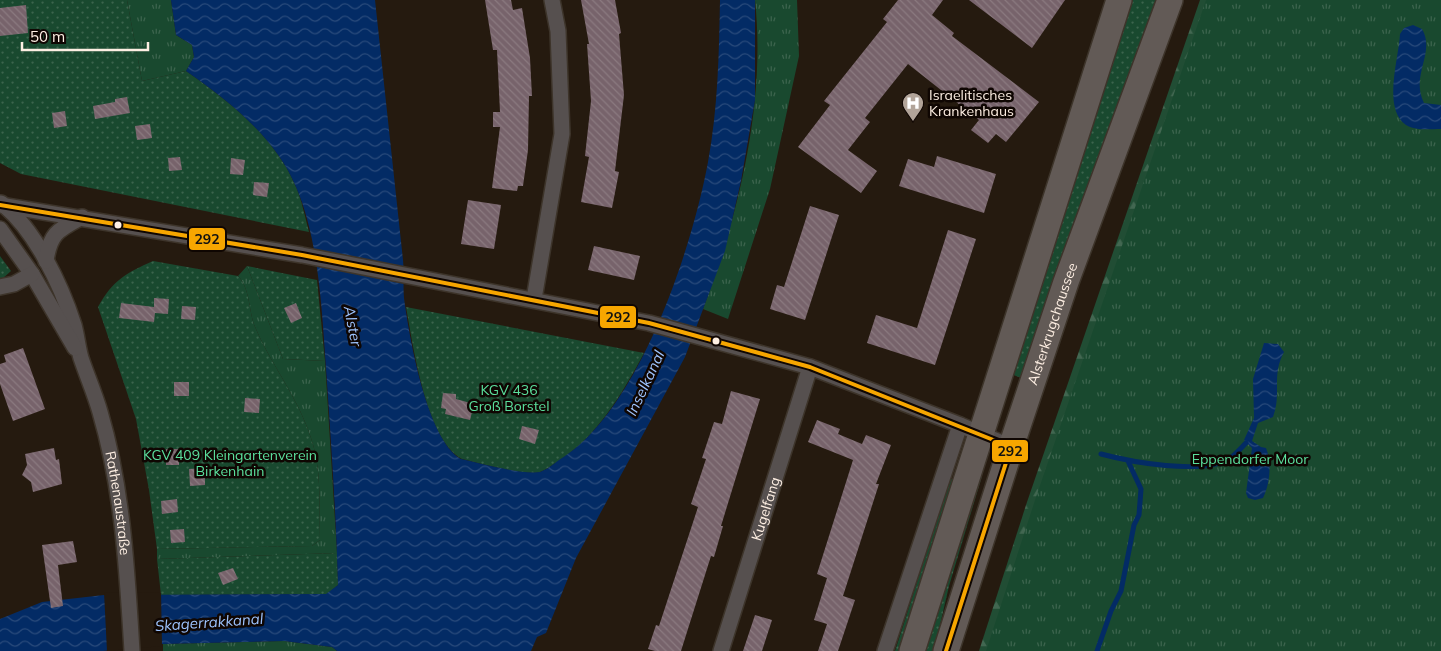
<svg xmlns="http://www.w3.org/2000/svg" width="1441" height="651" font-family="Mulish,sans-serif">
  <defs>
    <pattern id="grass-dots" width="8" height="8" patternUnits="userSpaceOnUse" patternTransform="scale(1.25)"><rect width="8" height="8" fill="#19492f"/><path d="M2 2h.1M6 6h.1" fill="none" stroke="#3c644d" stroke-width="1.8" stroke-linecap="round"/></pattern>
    <pattern id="forest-firs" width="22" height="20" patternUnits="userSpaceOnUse" patternTransform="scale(1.25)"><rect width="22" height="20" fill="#214d34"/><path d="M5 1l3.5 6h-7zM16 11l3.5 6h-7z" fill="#426751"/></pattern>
    <pattern id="park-tufts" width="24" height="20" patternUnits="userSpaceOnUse" patternTransform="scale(1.25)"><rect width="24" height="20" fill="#19492f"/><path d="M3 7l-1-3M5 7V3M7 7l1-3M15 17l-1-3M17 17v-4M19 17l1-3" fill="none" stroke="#3c644d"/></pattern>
    <pattern id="water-waves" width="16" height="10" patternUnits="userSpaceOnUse" patternTransform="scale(1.25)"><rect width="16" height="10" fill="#032b65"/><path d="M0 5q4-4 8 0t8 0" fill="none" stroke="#294a7b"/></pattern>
    <pattern id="building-back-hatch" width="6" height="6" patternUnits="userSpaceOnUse" patternTransform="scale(1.25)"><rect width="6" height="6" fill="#77636b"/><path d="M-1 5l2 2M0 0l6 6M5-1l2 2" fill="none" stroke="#8b7a80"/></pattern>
  </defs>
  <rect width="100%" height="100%" fill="#251a0f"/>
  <!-- grass -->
  <path fill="url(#grass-dots)" d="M0,0h127l15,81 44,-10c42,29 90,67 110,116 6,14 9,30 13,45l-288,-58 -21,-11z
    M1129,0h33l-138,379 -13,-5z
    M0,256l11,15 -9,8h-2z
    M153,261l85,15c13,13 10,36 18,53 16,37 43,70 55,109 11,32 8,68 9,102l-8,6 -155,3 -8,-59 -13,-71 -38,-112c15,-27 28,-34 55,-46z
    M247,266l70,14 8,81 -42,-2z
    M406,307l238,46c-22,41 -47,84 -87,109 -5,3 -11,8 -17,10 -15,4 -61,-9 -78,-13 -36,-19 -49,-114 -56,-152z
    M978,473l4,3 -33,110 -15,65h-14z
    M950,479l11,1 -55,171h-11z
    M337,553l1,32 -11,9 -166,1 -4,-36z"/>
  <!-- forest -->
  <path fill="url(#forest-firs)" d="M1200,0h25l-217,651h-29l48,-149z"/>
  <!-- park -->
  <path fill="url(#park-tufts)" d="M127,0h44l5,35 16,10 2,12 -8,14 -44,10z
    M755,0h42l2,56 -29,133 -42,130 -25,-10c36,-96 63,-206 52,-309z
    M1206,0h235v651h-455l49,-151z
    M247,266l36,93 42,2 12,192 -180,6v-10l155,-3 8,-6c-1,-34 2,-70 -9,-102 -12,-39 -39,-72 -55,-109 -8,-17 -5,-40 -18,-53z
    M284,641l48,6 5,4h-174v-7z"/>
  <!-- water -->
  <path fill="url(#water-waves)" d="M171,0h204l28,260c1,12 0,26 1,38 5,38 23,142 57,161 19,4 61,16 79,13 6,-2 14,-8 19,-12 79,-47 133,-211 149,-298 10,-54 11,-108 12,-162h35v100l-14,81 -16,70 -40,106 -109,201 -30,75 -9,4 -6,14h-194l-5,-4 -48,-6 -121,3 -60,7h-103v-32l42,-17 62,-7 222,-1 12,-9c-2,-72 -7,-144 -12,-216 -4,-57 -7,-129 -30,-182 -20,-49 -68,-87 -110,-116l8,-14 -2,-12 -16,-10z
    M1413,25l9,4c14,24 -12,46 2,74l17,2v24c-11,0 -25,2 -35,-4 -24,-16 -7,-67 -6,-91l4,-6z
    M1264,343l14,1 6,8c-13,24 -2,41 -11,65l-15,6 -6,18 9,6 5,1c6,14 4,36 -3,50l-8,2 -7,-2 -2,-5 6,-45 -8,-8 10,-22 -1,-39z"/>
  <!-- pier -->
  <path fill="#251a0f" d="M104,592l57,1 1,53 -55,5z"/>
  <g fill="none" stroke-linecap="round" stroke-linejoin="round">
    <!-- stream -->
    <path stroke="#032b65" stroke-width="5" d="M1101,454c30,8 100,21 128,5 6,-4 12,-11 17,-16
      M1097,651l14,-40 10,-20 13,-66 5,-10 2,-26 -13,-28"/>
  </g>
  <!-- building -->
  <path fill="url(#building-back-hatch)" d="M485,0h26l2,10 9,-2 8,50 2,38h-3l-1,54 -5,36h-5l-1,5 -25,-3 8,-61h-7v-15h7l-3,-62h-4z
    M581,0h34l6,33 -2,1 5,61 -9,76 4,1 -7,36 -31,-6 8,-45 -4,-1 6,-55 -4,-57h2z
    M898,0h45l-11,15 22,18 -2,3 87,66 -33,40 -10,-8 -8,9 -17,-13 8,-10 -71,-56 -43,54 5,4 -22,28 29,21 -16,22 -63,-46 32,-42 -6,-4 63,-79 -4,-3z
    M969,0h96l-33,48z
    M26,5l2,28 -28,3v-28z
    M127,97l3,16 -35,6 -2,-13 22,-4v-3z
    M65,111l2,15 -13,2 -2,-15z
    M150,124l2,14 -15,2 -2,-14z
    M937,156l59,18 -12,39 -85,-27 9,-27 26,8z
    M180,157l2,13 -13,1 -1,-13z
    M231,158l14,2 -2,15 -13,-1z
    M254,182l15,1 -2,14 -14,-2z
    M468,200l33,5 -7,44 -33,-5z
    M810,206l29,9 -34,105 -35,-11 7,-24 7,2z
    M948,230l28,9 -41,126 -68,-22 9,-28 41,13z
    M594,246l46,10 -6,24 -46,-10z
    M154,298l15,1 -1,15 -13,-1 -1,9 -35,-4 2,-15 33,4z
    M296,303l6,15 -11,5 -7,-15z
    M182,306l14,1 -1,13 -14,-1z
    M23,348l22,61 -32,12 -13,-37v-20l6,-2 -2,-7z
    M174,382h15v14h-15z
    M731,391l29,8 -39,127h2l-9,31 -3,-1 -30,95h-26l-7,-2 8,-24 3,1 39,-119 -7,-3 15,-45 -4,-1 12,-36 8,2z
    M443,393l13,1v5l18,5 -4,16 -25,-6 1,-5 -5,-1z
    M245,398l15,1 -1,14 -15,-1z
    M817,420l23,9 -2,5 24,10 4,-9 25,10 -15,39h3l-36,112 12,4 -17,51h-20l9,-27 -13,-4 13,-42 -10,-4 36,-114 -45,-18z
    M522,426l17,4 -4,14 -16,-5z
    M54,448l2,12 3,-1 3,25 -29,8 -2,-10 -9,-7 5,-10 -2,-11z
    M166,449h13v16h-13z
    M205,468v17l-15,1 -1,-17z
    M177,499l1,13 -16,2 -1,-13z
    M184,529l1,13 -14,1 -1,-13z
    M73,541l4,21 -19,3 5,41 -12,2 -9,-63z
    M233,568l5,11 -15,6 -5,-12z
    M755,615l17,5 -10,31h-19z"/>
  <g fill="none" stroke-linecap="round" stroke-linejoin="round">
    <!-- street casing -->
    <g stroke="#3d342a" stroke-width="18">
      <g id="street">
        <path id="s1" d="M1,203c34,26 60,82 73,122 3,11 4,23 7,33 6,18 14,36 19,54 23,78 27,158 32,239"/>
        <path d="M0,205l302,50 347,68 161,44 150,58 51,22"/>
        <path d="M0,229l32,45 43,74"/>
        <path d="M46,261c4,-28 12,-31 36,-44"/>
        <path d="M0,287l14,-3 18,-10"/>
        <path d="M534,299l28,-165 -4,-103 -6,-31"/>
        <path id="s2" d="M721,651l89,-284"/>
        <path d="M885,651l75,-226"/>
      </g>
    </g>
    <!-- primary casing -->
    <g stroke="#3d342a" stroke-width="28">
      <g id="primary">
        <path d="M912,651l207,-651"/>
        <path id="s3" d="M946,651l65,-204 55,-165 104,-282"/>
      </g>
    </g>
    <!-- street -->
    <use href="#street" stroke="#56504f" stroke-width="15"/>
    <!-- primary -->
    <use href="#primary" stroke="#625a56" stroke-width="25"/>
    <!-- bus-1 casing -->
    <g stroke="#0f0602" stroke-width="8">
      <path id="bus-1" d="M0,205l302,50 347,68 161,44 201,80 -65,204"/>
    </g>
    <!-- bus-1 -->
    <use href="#bus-1" stroke="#f7a600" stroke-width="4"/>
  </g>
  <!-- icons -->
  <defs>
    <g id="hospital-pin" transform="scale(1.125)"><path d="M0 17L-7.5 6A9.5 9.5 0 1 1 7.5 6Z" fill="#b2a499" stroke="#0f0602"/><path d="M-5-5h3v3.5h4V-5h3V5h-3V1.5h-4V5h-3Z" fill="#fff"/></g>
  </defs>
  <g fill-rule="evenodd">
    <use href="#hospital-pin" x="913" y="103"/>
  </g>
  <!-- markers -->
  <g fill="#feefe3" stroke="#0f0602" stroke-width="2">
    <circle cx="118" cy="225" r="4.5"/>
    <circle cx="716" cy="341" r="4.5"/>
  </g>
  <g text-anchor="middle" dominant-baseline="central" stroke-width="5" stroke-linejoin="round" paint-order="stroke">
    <!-- poi labels -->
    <g font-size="14" fill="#feefe3" stroke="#0f0602" text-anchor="start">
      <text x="929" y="95">Israelitisches<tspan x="929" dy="16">Krankenhaus</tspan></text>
    </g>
    <!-- street labels -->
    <g font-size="14" fill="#feefe3" stroke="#0f0602">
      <text stroke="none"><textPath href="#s3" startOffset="344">Alsterkrugchaussee</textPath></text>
      <text stroke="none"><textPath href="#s1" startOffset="328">Rathenaustraße</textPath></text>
      <text stroke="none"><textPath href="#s2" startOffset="149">Kugelfang</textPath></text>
    </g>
    <!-- park labels -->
    <g font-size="14" fill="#5be09d" stroke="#0f0602">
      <text x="509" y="390">KGV 436<tspan x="509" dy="16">Groß Borstel</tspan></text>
      <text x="230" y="455">KGV 409 Kleingartenverein<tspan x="230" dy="16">Birkenhain</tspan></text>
      <text x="1250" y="459">Eppendorfer Moor</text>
    </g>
    <!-- water labels -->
    <g font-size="15" font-style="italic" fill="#9dc3fd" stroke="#0f0602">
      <text transform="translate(353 326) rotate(79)">Alster</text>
      <text transform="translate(645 383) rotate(-65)">Inselkanal</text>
      <text transform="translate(209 622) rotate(-4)">Skagerrakkanal</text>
    </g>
  </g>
  <g stroke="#0f0602" stroke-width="2">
    <rect x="188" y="227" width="38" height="24" rx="5" fill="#f7a600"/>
    <rect x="599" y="305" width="38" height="24" rx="5" fill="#f7a600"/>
    <rect x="991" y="439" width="38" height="24" rx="5" fill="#f7a600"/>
  </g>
  <g font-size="14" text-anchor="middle" font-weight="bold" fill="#111">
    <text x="207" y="244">292</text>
    <text x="618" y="322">292</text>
    <text x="1010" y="456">292</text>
  </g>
  <!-- scale -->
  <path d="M22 42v8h126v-8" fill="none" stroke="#feefe3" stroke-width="2.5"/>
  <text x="30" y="42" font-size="15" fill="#feefe3" stroke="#0f0602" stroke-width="4" paint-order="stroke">50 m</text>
</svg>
